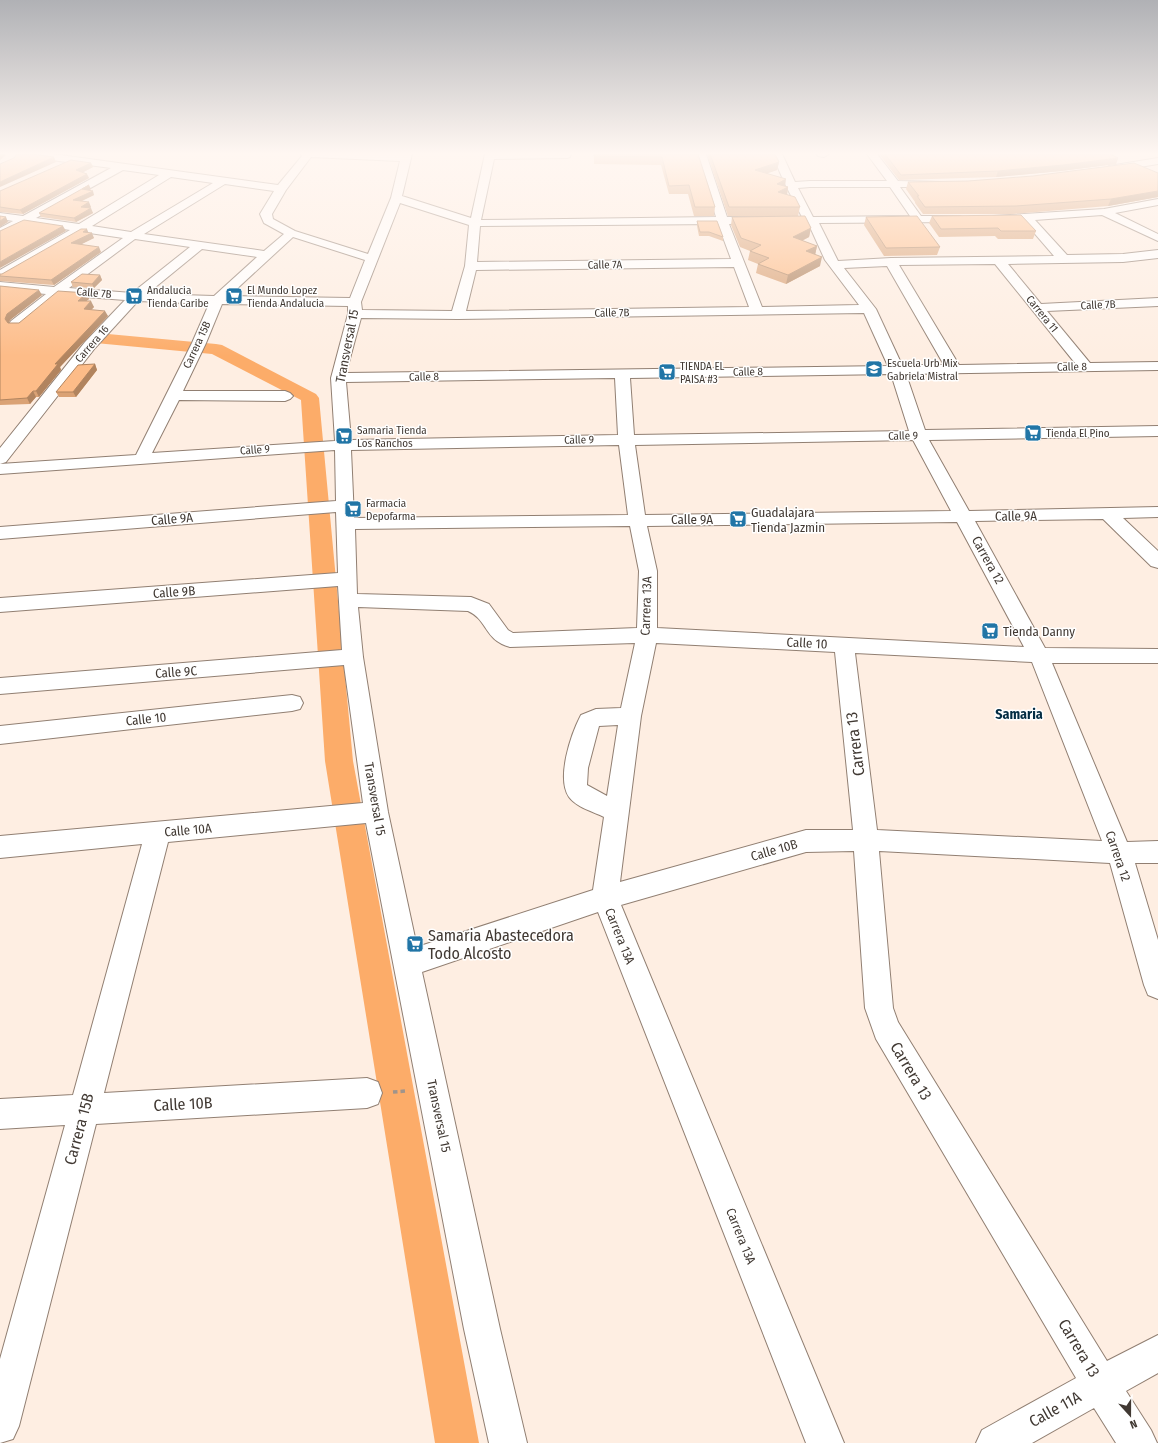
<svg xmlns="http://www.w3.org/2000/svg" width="1158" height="1443" font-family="'Fira Sans Condensed',sans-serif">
  <rect width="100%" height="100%" fill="#feeee2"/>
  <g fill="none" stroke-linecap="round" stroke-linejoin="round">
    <!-- canal -->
    <path fill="#fcac69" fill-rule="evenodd" d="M0,324l216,20 6,1 94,49 3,4 34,363 126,682h-44l-110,-682 -24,-361 -89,-46 -212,-20z"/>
    <!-- minor casing -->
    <g stroke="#917f72" stroke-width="2">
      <path id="minor" d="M24,154h29l225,31 24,-29 -1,-2h111l-10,42 69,22 14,-64h86l-1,3 -3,1 -73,1 -13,61 235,-3 -20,-63h10l21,63h35l6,3 -6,3 -33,1 33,83 97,-2 -34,-45 -15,-33 -3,-4 -11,-1 -2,-2 2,-2 6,-1 -17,-33 -13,-30h10l13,28 15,-1h77l-20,-27h10l21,27 44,1 1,2 -1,2 -4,1h-38l21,29h39l6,3 -6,3 -141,1 19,38 53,-3 163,-2 -31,-36 -29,2 -6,-3 6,-3 110,-7 54,-10v6l-43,8 43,21v7l-56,-26 -67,5 32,35 56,-1 35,-4v8l-35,4 -115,2 33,40 117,-6v8l-111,5 43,52 68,-1v8l-252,4 19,56 233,-4v10l-229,4 40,71 189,-4v10l-35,1 35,33v17l-7,-2 -48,-47 -128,2 70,127 113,1v14h-106l75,179 31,-1v22h-23l23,77v59l-10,-4 -4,-10 -34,-122 -231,-12 14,157 5,14 209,339 51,-26v38l-32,18 25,39 6,13h-41l-22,-35 -62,35h-56l6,-13 94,-52 -200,-339 -11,-31 -11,-157 -48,1 -185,53 223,538h-38l-208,-531 -176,60 78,357 27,114h-38l-25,-114 -98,-506 -198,19 -64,251 263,-15 11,4 4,11 -4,11 -11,4 -271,16 -77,302 -6,13 -13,4v-84l65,-234 -65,4v-30l73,-4 69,-251 -142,14v-22l363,-33 -19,-138 -344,29v-16l342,-28 -4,-64 -338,26v-14l338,-25 -2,-61 -336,27v-12l336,-26 -1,-51 -335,24v-10l136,-9 56,-112 17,-39 -71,-3 -43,47 -89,114 -6,2v-16l85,-106 40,-42 -65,-5 -39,32h-10l-2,-3 2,-3 35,-27 -46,-4v-8l54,5 69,-49 -40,-6 -79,46 -4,1v-9l70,-40 -44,-7 -26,13v-8l13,-7 -13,-2v-6l23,3 88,-48 -82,-11zM311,157l89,4 -9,37 -23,56 -73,-23 -22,-12 -1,-5 14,-24zM123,170l36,5 -80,49 -43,-6zM171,177l42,6 -82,49 -39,-6zM225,184l49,7 -14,23 4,9 20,11 -20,17 -120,-17zM810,187h80l20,29 -97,1 -15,-29zM400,203l69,22 -4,41 -13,45 -90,-1 -1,-8zM718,224l13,35 -254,3 3,-36zM293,237l72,23 -15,38 -121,-2zM135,239l55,8 -58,46 -63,-5zM202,249l55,8 -43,39 -67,-2zM995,264l80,99 -116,2 -60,-100zM887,266l57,99h-42l-26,-56 -32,-41zM734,267l15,40 -283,4 10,-41zM222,304l126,2v8l-17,64 4,63 -183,12 27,-53 106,1 5,-2 3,-3 -3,-3 -5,-2h-102l23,-48zM864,313l24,53 -542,7 15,-55 97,1zM891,374l18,57 -275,4 -4,-57zM615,378l3,57 -267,5 -5,-58zM913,440l38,71 -306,4 -10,-70zM619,445l9,70 -274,3 -3,-68zM957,522l67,125 -367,-19v-57l-10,-45zM630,526l9,45 -2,57 -124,5 -5,-3 -19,-26 -18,-7 -114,-3 -2,-65zM358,607l110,4c20,9 16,29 42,36l125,-4 -14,65 -25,1 -15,6c-10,19 -25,63 -12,82 7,10 25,15 35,20l-11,73 -176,57 -29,-135 -25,-155zM656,643l179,9 18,178h-47l-186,52 21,-166zM855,653l177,9 70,179 -225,-11zM618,725l-11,71 -20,-11 1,-17 11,-42z
        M816,154h13l-5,3 -6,-1z
        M1158,158v6l-49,8 -5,-3 5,-3z
        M292,695l8,2 3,6 -3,6 -8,2 -292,33v-18z"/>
    </g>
    <!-- path -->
    <path stroke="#a0948b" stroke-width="3.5" stroke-dasharray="4.5 3" stroke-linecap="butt" d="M393,1092l13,-1"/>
    <!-- minor -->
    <use href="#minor" fill="#fff" fill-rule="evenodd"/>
  </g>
  <!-- wall -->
  <path fill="#daa275" d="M594,154h104l17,53 -1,9h-20l-6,-22h-19l-8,-29 -67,-1z
    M707,154h68l4,8 -2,8 -10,3 18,13 3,1 -1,7 13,13 -2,9h-70z
    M879,154h231l8,4 -2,6 -55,7 -65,6 -97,3z
    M91,163l2,4 -10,5 6,6 -66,36 -23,-2v-21z
    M1158,173v24l-50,9 -95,8h-90l-8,-11v-1l-9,-13 2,-7 60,-1z
    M91,189l-1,1 4,5 -12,6 9,6 -2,1 4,5 -17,9 -35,-5 -2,-4z
    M932,216l104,15 -3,8h-35l-3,-3 -56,1 -10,-14z
    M732,217l79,11 -2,9 -7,4 15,5 -2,9 5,11 -34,18 -30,-11 2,-9 -10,-4 2,-9 -10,-4 -9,-22z
    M866,217l74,30 -3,8 -53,1 -20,-31z
    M697,221l26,16v4l-14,-5h-10l-2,-10z
    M88,232l6,6 -13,6 20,8 -47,33 -54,-4v-7h2z
    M100,275l2,5 -8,8 -21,-1 -2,-5z
    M0,286l42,9 -32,25 -1,3h10l68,-30 2,6 -3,2 8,6 -3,3 17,6 -48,51 1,3 -22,27h-3l-6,7 -30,1z
    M95,364l2,6 -21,27h-17l-3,-5z"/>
  <!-- shaded-wall -->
  <path fill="#b1845f" d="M0,154h5l1,1 -6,5z
    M54,157l2,5 -56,25v-5z
    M1118,158l-2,6 -55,7 -65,6 2,-6z
    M779,162l-2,8 -23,8 1,-8z
    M91,163l2,4 -15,8 -2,-5z
    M87,174l2,4 -66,36 -3,-4z
    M786,179l-1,8 -8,-3z
    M89,185l2,4 -7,5 -2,-5z
    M788,187l-1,8 -9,-3z
    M93,191l1,4 -19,9 -2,-4z
    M1158,191v6l-50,9 3,-7z
    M89,202l2,5 -8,4 -2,-4z
    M91,208l2,5 -17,9 -2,-4z
    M6,217l2,5 -8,5v-6z
    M63,226l3,5 -66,37v-6z
    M811,228l-2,9 -18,9 2,-9z
    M87,229l2,5 3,-1 2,5 -20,10 -3,-5 12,-11z
    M817,246l-2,9 -9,-4z
    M99,247l2,5 -47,33 -3,-5z
    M822,257l-2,9 -34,18 2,-9z
    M100,275l2,5 -8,8 -2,-4z
    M39,290l3,5 -32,25 -2,5 -3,-6 2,-5z
    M87,293l2,6 -9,7 -2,-5z
    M91,301l3,6 -7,7 -3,-5z
    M105,311l3,5 -48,51 1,3 -22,27 -3,-6 19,-27z
    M95,364l2,6 -21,27 -3,-5z
    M33,391l3,6 -6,7 -3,-6z"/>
  <!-- building -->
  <path fill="#fdbc88" stroke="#b1845f" d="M17,154h15l22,3 -54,25v-18l14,-6z
    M594,154h104l17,53h-20l-6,-22 -20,1 -7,-29 -68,-1z
    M710,154h65l4,8 -24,8 31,9 -9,5 11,3 -10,5 17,5 5,10h-71z
    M885,154h225l8,4 -55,7 -65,6 -97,4z
    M71,160l20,3 -15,7 11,4 -67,36 -20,-3v-16z
    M1134,163l24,10v18l-47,8 -95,7 -91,1 -8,-11h2l-11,-14 60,-1 65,-5z
    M89,185l-7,4 11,2 -20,9 16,2 -8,5 10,1 -17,10 -35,-5z
    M1021,215l15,16h-35l-3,-3 -57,1 -9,-13z
    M0,216l6,1 -6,4z
    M805,216l6,12 -18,9 24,9 -11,5 16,6 -34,18 -30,-11 11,-6 -19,-7 11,-6 -20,-7 -9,-21z
    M917,216l23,31 -54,1 -20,-31z
    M24,220l39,6 -63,36v-31z
    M697,221h20l6,16 -14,-5h-9z
    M81,229h6l-4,3 9,1 -21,10 28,4 -48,33 -51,-4v-2h2z
    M82,274l18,1 -8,9 -21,-2z
    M0,286l39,4 -32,24 -2,5 3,4h11l39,-32 29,2 -9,8h13l-7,8 21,2 -50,53h3l-22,27h-3l-6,7 -27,2z
    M95,364l-22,28h-17l22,-27z"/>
  <!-- sky -->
  <linearGradient id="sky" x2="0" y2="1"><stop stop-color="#b0b1b5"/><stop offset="0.43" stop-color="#fff7f2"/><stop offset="1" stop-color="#fff7f2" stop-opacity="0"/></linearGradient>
  <rect width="1158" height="356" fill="url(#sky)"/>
  <!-- icons -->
  <defs>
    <g id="supermarket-square" transform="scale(0.9)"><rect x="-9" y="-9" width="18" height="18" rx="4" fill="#2175a6" stroke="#fff"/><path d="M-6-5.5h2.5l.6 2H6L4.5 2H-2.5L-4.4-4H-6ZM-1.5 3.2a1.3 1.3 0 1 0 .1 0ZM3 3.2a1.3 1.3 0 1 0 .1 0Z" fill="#fff"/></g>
    <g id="school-square" transform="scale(0.9)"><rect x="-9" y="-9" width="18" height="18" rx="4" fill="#2175a6" stroke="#fff"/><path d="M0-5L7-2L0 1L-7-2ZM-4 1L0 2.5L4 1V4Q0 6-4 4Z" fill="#fff"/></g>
  </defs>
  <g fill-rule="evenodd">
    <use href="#supermarket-square" x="134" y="296"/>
    <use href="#supermarket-square" x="234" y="296"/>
    <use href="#school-square" x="874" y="369"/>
    <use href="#supermarket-square" x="667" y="372"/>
    <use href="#supermarket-square" x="1033" y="433"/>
    <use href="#supermarket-square" x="344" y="436"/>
    <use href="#supermarket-square" x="353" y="509"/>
    <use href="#supermarket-square" x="738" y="519"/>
    <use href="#supermarket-square" x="990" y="631"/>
    <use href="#supermarket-square" x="415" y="944"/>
  </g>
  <g text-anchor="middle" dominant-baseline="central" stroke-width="3" stroke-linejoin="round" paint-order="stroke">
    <!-- far-street labels -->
    <g font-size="11" fill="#413933" stroke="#fff">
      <text transform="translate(605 265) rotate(-1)">Calle 7A</text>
      <text transform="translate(94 293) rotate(5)">Calle 7B</text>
      <text transform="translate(1098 305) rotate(-3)">Calle 7B</text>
      <text transform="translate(612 313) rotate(-1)">Calle 7B</text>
      <text transform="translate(1042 314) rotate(51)">Carrera 11</text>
      <text transform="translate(92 344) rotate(-49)">Carrera 16</text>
      <text transform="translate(197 345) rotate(-65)">Carrera 15B</text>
      <text transform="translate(1072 367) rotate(-1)">Calle 8</text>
      <text transform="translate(748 372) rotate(-1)">Calle 8</text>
      <text transform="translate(424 377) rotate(-1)">Calle 8</text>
      <text transform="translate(903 436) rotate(-1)">Calle 9</text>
      <text transform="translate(579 440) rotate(-1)">Calle 9</text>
      <text transform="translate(255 450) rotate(-4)">Calle 9</text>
    </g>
    <!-- far-poi labels -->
    <g font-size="11" fill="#413933" stroke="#fff" text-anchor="start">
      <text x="147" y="290">Andalucia<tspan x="147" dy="13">Tienda Caribe</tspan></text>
      <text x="247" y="290">El Mundo Lopez<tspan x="247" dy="13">Tienda Andalucia</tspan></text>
      <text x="887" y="363">Escuela Urb Mix<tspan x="887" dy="13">Gabriela Mistral</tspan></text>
      <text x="680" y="366">TIENDA EL<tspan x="680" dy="13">PAISA #3</tspan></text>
      <text x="357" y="430">Samaria Tienda<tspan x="357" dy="13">Los Ranchos</tspan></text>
      <text x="1046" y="433">Tienda El Pino</text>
      <text x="366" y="503">Farmacia<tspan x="366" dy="13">Depofarma</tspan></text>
    </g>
    <!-- street labels -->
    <g font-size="13" fill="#413933" stroke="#fff">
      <text transform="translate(347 346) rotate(-79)">Transversal 15</text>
      <text transform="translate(1016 516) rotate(-1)">Calle 9A</text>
      <text transform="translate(172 519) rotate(-5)">Calle 9A</text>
      <text x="692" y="519">Calle 9A</text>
      <text transform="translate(988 560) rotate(61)">Carrera 12</text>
      <text transform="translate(174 592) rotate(-4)">Calle 9B</text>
      <text transform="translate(646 606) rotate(-88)">Carrera 13A</text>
      <text transform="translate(807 643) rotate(3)">Calle 10</text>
      <text transform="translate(176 672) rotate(-4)">Calle 9C</text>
      <text transform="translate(146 719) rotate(-6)">Calle 10</text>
      <text transform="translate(375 799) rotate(80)">Transversal 15</text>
      <text transform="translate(188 830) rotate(-5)">Calle 10A</text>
      <text transform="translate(774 850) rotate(-16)">Calle 10B</text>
      <text transform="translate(1118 856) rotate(71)">Carrera 12</text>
      <text transform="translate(620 936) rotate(68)">Carrera 13A</text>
      <text transform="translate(439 1116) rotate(78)">Transversal 15</text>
      <text transform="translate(741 1236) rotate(68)">Carrera 13A</text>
    </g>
    <!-- poi labels -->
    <g font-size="13" fill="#413933" stroke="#fff" text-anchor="start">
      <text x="751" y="512">Guadalajara<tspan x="751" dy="15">Tienda Jazmin</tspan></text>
      <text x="1003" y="631">Tienda Danny</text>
    </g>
    <!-- neighbourhood labels -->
    <g font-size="14" font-weight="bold" fill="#042d44" stroke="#fff">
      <text x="1019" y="714">Samaria</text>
    </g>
    <!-- near-street labels -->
    <g font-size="16" fill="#413933" stroke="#fff">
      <text transform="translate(855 744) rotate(-97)">Carrera 13</text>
      <text transform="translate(911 1071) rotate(59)">Carrera 13</text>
      <text transform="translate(183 1104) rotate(-3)">Calle 10B</text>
      <text transform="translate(79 1129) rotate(-75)">Carrera 15B</text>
      <text transform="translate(1079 1348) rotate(59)">Carrera 13</text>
      <text transform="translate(1055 1409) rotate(-29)">Calle 11A</text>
    </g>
    <!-- near-poi labels -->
    <g font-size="16" fill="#413933" stroke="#fff" text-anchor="start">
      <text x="428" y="935">Samaria Abastecedora<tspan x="428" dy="18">Todo Alcosto</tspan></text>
    </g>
  </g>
  <!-- north arrow -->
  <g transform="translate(1130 1415) rotate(159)" stroke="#ffffff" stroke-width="3" paint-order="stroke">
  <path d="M0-3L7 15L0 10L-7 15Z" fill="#413933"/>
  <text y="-6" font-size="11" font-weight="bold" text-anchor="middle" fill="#413933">N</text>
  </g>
</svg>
